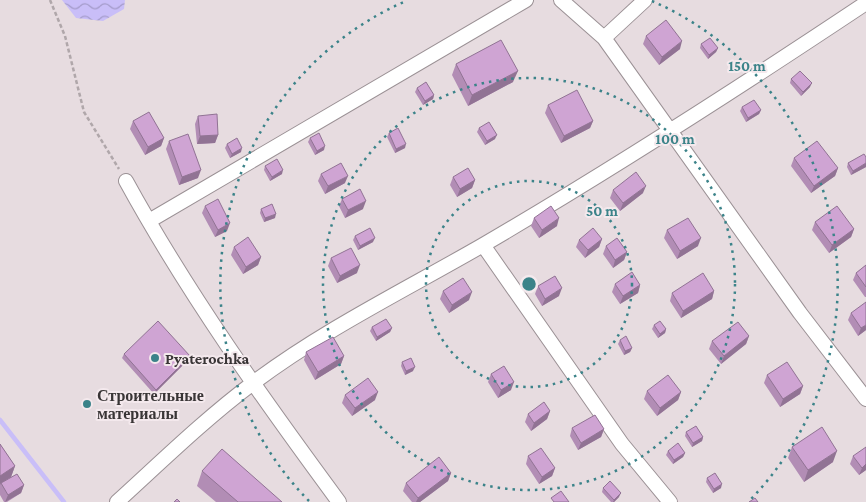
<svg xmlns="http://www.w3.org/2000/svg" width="866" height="502" font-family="'Crimson Pro',serif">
  <defs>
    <pattern id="water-waves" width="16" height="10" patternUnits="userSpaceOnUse" patternTransform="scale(1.25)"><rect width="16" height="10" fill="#c9bef8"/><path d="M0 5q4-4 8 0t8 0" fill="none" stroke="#a49bca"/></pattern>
  </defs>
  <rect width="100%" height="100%" fill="#e7dce0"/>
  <!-- water -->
  <path fill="url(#water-waves)" d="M62,0h63l-1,9 -21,12 -27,-3z"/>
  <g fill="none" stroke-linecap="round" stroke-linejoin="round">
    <!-- stream -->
    <path stroke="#c9bef8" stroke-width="4.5" d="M0,420l64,82"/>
    <!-- minor casing -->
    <g stroke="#9b9195" stroke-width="16">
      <path id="minor" d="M561,0l43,38 196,275 66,86
        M604,38l41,-38
        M126,181c62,113 137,218 213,321
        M149,221l377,-221
        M483,245l139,199 48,58
        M117,502c44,-40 88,-83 136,-119 72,-54 152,-93 230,-138 130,-76 257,-158 383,-242"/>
    </g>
    <!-- path -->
    <path stroke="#b0a7aa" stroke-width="2.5" stroke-dasharray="4 2.5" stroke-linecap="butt" d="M50,0l15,36 19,76 35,57"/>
    <!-- minor -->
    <use href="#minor" stroke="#fff" stroke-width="14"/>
  </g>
  <!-- wall -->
  <path fill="#b28db5" d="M646,36l34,13 -21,16 -16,-21z
    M701,44l17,4 -2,4 -8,7 -8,-11z
    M456,64l57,18 -45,24 -16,-31z
    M791,79l19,8 -9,9 -11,-13z
    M417,88l17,7 -1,4 -10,6 -8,-13z
    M548,105l45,16 -3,7 -29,15 -16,-30z
    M742,107l19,3 -2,4 -13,8 -6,-11z
    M198,116l20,19 -3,8 -18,1 -2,-20z
    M133,121l31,17 -3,8 -16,9 -15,-26z
    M479,128l16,11 -10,6 -8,-13z
    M389,133l16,15 -10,5 -8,-16z
    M310,138l14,12 -9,5 -7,-13z
    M169,141l29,37 -19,7 -13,-36z
    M227,144l14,8 -11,6 -5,-10z
    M866,157v10l-15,8 -4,-8 1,-4z
    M794,158l44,10 -3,8 -24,17 -20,-27z
    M265,166l17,8 -12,7 -6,-11z
    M321,174l24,9 -20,11 -7,-13z
    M453,177l22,3 -3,8 -15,9 -7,-12z
    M613,190l30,3 -23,18 -10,-13z
    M342,199l21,10 -18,9 -6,-12z
    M205,206l22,25 -12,6 -13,-24z
    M261,209l14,9 -11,4 -4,-9z
    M534,218l23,8 -18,12 -8,-12z
    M815,222l39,7 -3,8 -22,16 -17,-23z
    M667,230l31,16 -21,13 -13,-21z
    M355,236l18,6 -15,8 -5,-10z
    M602,239l-3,8 -14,11 -9,-11 3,-7z
    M606,246l21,6 -3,8 -11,8 -10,-14z
    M234,247l27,10 -3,8 -15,9 -12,-19z
    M331,258l26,15 -20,10 -9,-17z
    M866,265v32h-1l-12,-17 3,-7z
    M615,284l25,1 -2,8 -18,11 -8,-12z
    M538,286l21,10 -17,10 -7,-12z
    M443,291l26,9 -20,13 -9,-14z
    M714,291l-2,8 -31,19 -11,-17 2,-8z
    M851,313l15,17 -8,6 -10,-16z
    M654,325l12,4 -1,4 -7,5 -6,-9z
    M372,327l20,1 -2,4 -14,9 -6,-10z
    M749,336l-3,8 -25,20 -12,-15 3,-8z
    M620,340l12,8 -2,4 -6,3 -6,-11z
    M306,352l38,4 -3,8 -26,16 -11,-20z
    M124,354l66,2 -2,4 -34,34 -32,-36z
    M402,362l11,9 -8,4 -4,-9z
    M491,374l20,16 -13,8 -10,-16z
    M767,375l36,11 -3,8 -20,13 -16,-24z
    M647,391l34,1 -3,8 -21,16 -13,-17z
    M345,395l30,5 -23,16 -10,-13z
    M550,411l-3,8 -16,12 -6,-9 3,-8z
    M572,428l32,1 -3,8 -23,13 -8,-14z
    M686,432l17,5 -1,4 -10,6 -7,-11z
    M0,444l15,22 -4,11 13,8 -3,8 -14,9h-3l-4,-7z
    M792,447l41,15 -29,20 -16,-24z
    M668,451l17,2 -2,4 -10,7 -7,-9z
    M528,456l27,12 -3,8 -13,8 -13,-20z
    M853,456l13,14 -7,5 -9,-11z
    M202,471l80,31h-66l-19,-16z
    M451,473l-3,8 -28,21h-8l-9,-11 3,-8z
    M707,478l14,10 -8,5 -7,-11z
    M603,488l16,9 -5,5h-3l-9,-10z"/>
  <!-- shaded-wall -->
  <path fill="#917394" d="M682,41l-2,8 -21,16 3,-8z
    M718,48l-2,4 -8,7 1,-4z
    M518,71l-5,11 -45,24 4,-11z
    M812,83l-2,4 -9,9 2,-4z
    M434,95l-1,4 -10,6 2,-4z
    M761,110l-2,4 -13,8 2,-4z
    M593,121l-3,7 -29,15 3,-7z
    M218,135l-3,8 -18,1 3,-8z
    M497,135l-2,4 -10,6 2,-4z
    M164,138l-3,8 -16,9 3,-8z
    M406,144l-1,4 -10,5 1,-4z
    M325,146l-1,4 -9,5 2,-4z
    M242,148l-1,4 -11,6 2,-4z
    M866,163v4l-15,8 2,-4z
    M838,168l-3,8 -24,17 3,-7z
    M201,170l-3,8 -19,7 3,-8z
    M283,170l-1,4 -12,7 2,-4z
    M348,176l-3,7 -20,11 3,-8z
    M475,180l-3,8 -15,9 3,-8z
    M646,186l-3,7 -23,18 3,-8z
    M366,201l-3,8 -18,9 3,-8z
    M276,214l-1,4 -11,4 1,-4z
    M559,218l-2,8 -18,12 3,-8z
    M230,223l-3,8 -12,6 3,-7z
    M854,229l-3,8 -22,16 3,-8z
    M375,238l-2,4 -15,8 2,-4z
    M701,238l-3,8 -21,13 3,-8z
    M602,239l-3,8 -14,11 3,-8z
    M627,252l-3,8 -11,8 2,-8z
    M261,257l-3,8 -15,9 3,-7z
    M360,265l-3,8 -20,10 3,-7z
    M640,285l-2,8 -18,11 3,-8z
    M562,288l-3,8 -17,10 3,-7z
    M714,291l-2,8 -31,19 2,-7z
    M472,292l-3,8 -20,13 3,-8z
    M866,325v5l-8,6 3,-8z
    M392,328l-2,4 -14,9 1,-4z
    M666,329l-1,4 -7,5 2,-4z
    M749,336l-3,8 -25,20 3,-8z
    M632,348l-2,4 -6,3 1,-4z
    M190,356l-2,4 -34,34 2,-4z
    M344,356l-3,8 -26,16 3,-8z
    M415,367l-2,4 -8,4 1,-4z
    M514,382l-3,8 -13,8 3,-8z
    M803,386l-3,8 -20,13 3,-8z
    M378,392l-3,8 -23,16 3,-8z
    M681,392l-3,8 -21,16 3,-8z
    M550,411l-3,8 -16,12 3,-8z
    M604,429l-3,8 -23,13 3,-7z
    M703,437l-1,4 -10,6 1,-4z
    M837,451l-4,11 -29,20 4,-12z
    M685,453l-2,4 -10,7 1,-4z
    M866,464v6l-7,5 3,-7z
    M15,466l-4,11 -10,6 -1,2v-9z
    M555,468l-3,8 -13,8 3,-7z
    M451,473l-3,8 -28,21h-4l2,-4z
    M722,484l-1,4 -8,5 1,-4z
    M24,485l-3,8 -16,9 3,-7z
    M621,493l-2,4 -5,5h-1l1,-2z"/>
  <!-- building -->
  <path fill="#cfa4d3" stroke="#917394" d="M666,20l16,21 -20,16 -16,-21z
    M710,38l8,10 -9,7 -8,-11z
    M501,40l17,31 -46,24 -16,-31z
    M800,71l12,12 -9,9 -12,-13z
    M426,82l8,13 -9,6 -8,-13z
    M577,90l16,31 -29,15 -16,-31z
    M754,100l7,10 -13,8 -6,-11z
    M149,112l15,26 -16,9 -15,-26z
    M217,114l1,21 -18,1 -2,-20z
    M489,122l8,13 -10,6 -8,-13z
    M398,128l8,16 -10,5 -7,-16z
    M319,133l6,13 -8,5 -7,-13z
    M188,134l13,36 -19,7 -13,-36z
    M237,138l5,10 -10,6 -5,-10z
    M817,141l21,27 -24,18 -20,-28z
    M864,154l2,3v6l-13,8 -5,-8z
    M277,159l6,11 -11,7 -7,-11z
    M341,163l7,13 -20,10 -7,-12z
    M468,168l7,12 -15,9 -7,-12z
    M636,172l10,14 -23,17 -10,-13z
    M360,189l6,12 -18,9 -6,-11z
    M218,199l12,24 -12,7 -13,-24z
    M272,204l4,10 -11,4 -4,-9z
    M551,206l8,12 -17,12 -8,-12z
    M837,206l17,23 -22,16 -17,-23z
    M688,218l13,20 -21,13 -13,-21z
    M370,228l5,10 -15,8 -5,-10z
    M593,228l9,11 -14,11 -9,-10z
    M248,237l13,20 -15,10 -12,-20z
    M617,238l10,14 -12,8 -9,-14z
    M351,248l9,17 -20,11 -9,-18z
    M866,265v22l-10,-14z
    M632,272l8,13 -17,11 -8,-12z
    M703,273l11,18 -31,20 -11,-18z
    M555,276l7,12 -17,11 -7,-13z
    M463,278l9,14 -20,13 -9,-14z
    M866,302v23l-5,3 -10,-15z
    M386,319l6,9 -15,9 -5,-10z
    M158,321l32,35 -34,34 -32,-36z
    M660,321l6,8 -6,5 -6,-9z
    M738,322l11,14 -25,20 -12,-15z
    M626,336l6,12 -7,3 -5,-11z
    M333,337l11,19 -26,16 -12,-20z
    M411,358l4,9 -9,4 -4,-9z
    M787,362l16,24 -20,13 -16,-24z
    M504,366l10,16 -13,8 -10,-16z
    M668,375l13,17 -21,16 -13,-17z
    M368,378l10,14 -23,16 -10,-13z
    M544,402l6,9 -16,12 -6,-9z
    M595,415l9,14 -23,14 -9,-15z
    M696,426l7,11 -10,6 -7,-11z
    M822,427l15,24 -29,19 -16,-23z
    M678,443l7,10 -11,7 -6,-9z
    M0,444l15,22 -15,10z
    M866,447v17l-4,4 -9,-12z
    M541,448l14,20 -13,9 -14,-21z
    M222,449l60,53h-44l-36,-31z
    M439,457l12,16 -33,25 -12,-15z
    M715,473l7,11 -8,5 -7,-11z
    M17,474l7,11 -16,10 -7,-12z
    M610,481l11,12 -7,7 -11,-12z
    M561,491l8,11h-15l-3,-4z
    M755,498l3,4h-9z
    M177,499l3,3h-6z"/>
  <!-- distance rings -->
  <g fill="none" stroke="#3b8389" stroke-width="2.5" stroke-dasharray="2.5 5">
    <circle cx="529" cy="284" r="103"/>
    <circle cx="529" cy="284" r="206"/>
    <path d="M309 501A309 309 0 0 1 406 1M652 1A309 309 0 0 1 749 501"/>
  </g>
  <!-- markers -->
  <g fill="#3b8389" stroke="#f4e9ed" stroke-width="2">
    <circle cx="155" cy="358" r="5"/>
    <circle cx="87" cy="404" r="5"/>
  </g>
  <g text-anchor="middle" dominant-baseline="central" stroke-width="4" stroke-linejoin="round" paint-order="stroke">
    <!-- poi labels -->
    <g font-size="16" font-weight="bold" fill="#393536" stroke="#f4e9ed" text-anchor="start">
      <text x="165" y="358">Pyaterochka</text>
      <text x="97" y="395">Строительные<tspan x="97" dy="18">материалы</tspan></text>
    </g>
  </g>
  <circle cx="529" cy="284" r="8" fill="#3b8389" stroke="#f4e9ed" stroke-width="2.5"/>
  <g font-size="15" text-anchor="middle" font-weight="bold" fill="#3b8389" stroke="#f4e9ed" stroke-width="4" stroke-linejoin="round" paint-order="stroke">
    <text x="747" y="71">150 m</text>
    <text x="675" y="144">100 m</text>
    <text x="602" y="216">50 m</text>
  </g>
</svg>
